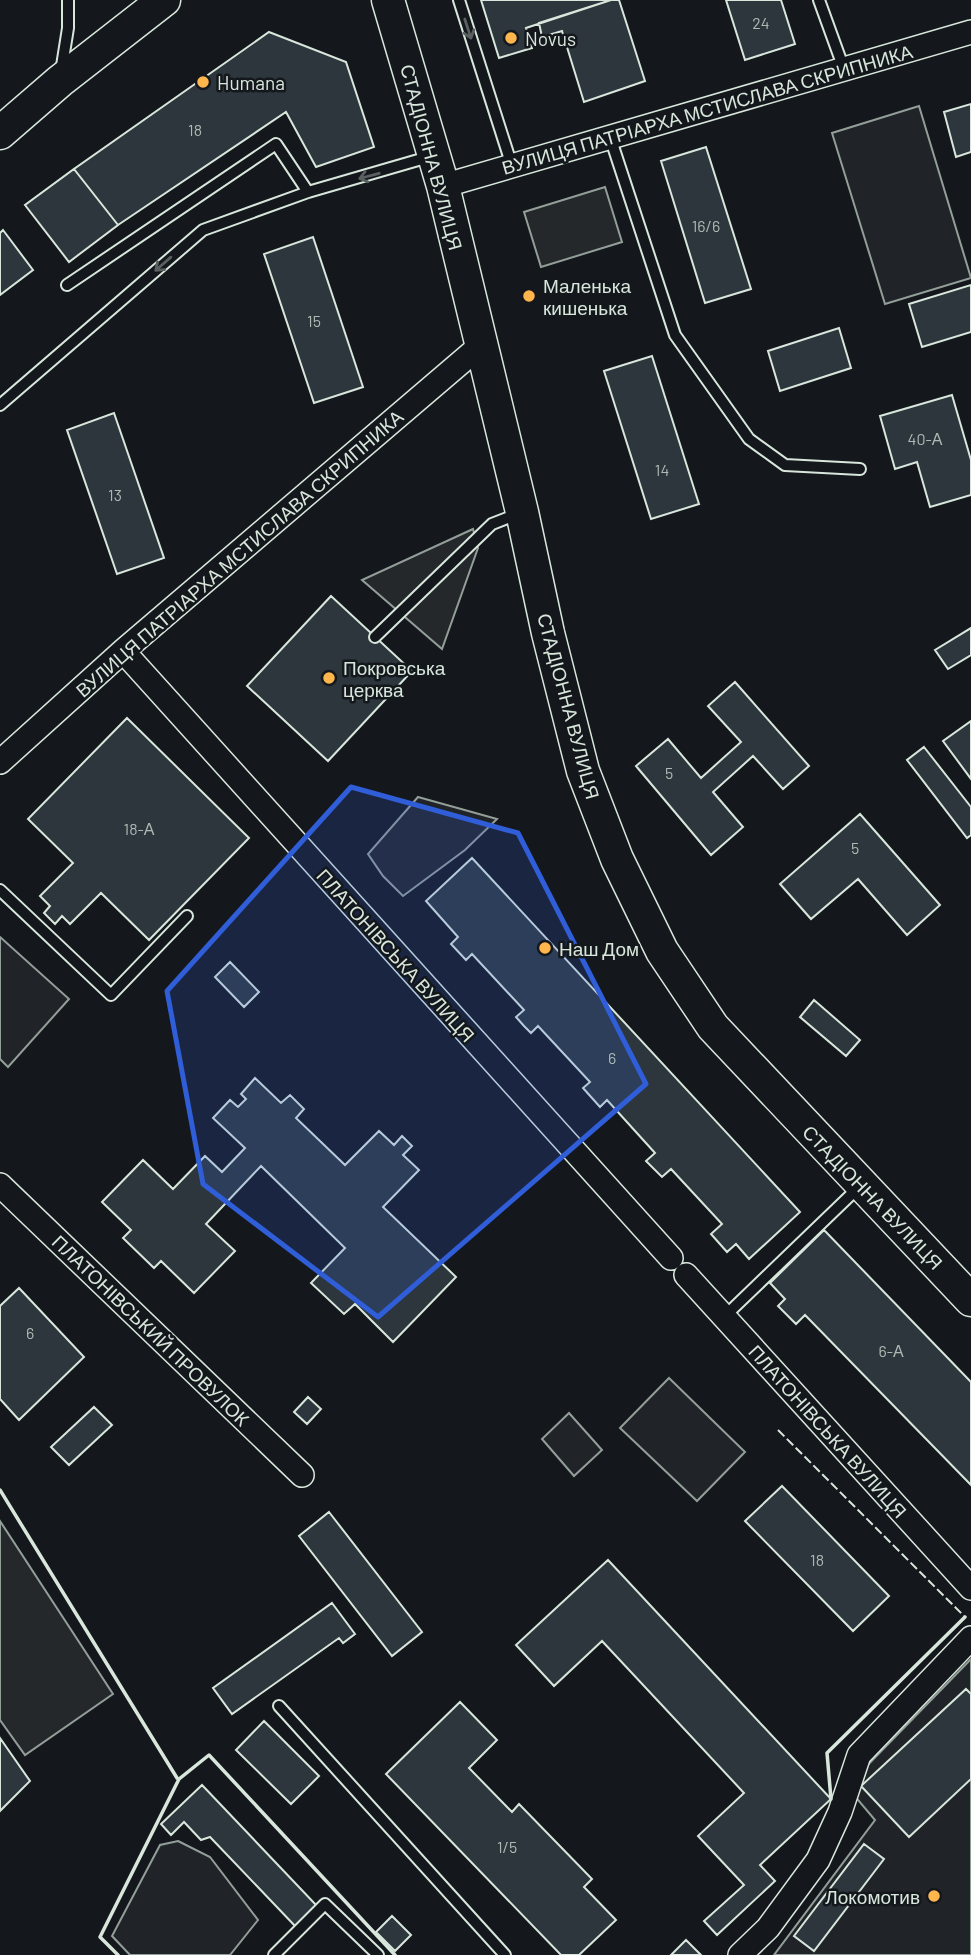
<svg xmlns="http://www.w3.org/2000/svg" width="971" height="1955" font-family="Barlow,sans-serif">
  <rect width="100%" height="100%" fill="#14181c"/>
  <!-- green -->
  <path fill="#202428" stroke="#939e99" stroke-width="2" d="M919,106l52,172 -86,26 -53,-171z
    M418,797l79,22 -32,31 -62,46 -20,-20 -15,-22z
    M0,937l69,62 -61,68 -8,-8z
    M669,1378l76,74 -48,49 -77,-73z
    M569,1413l33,37 -28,26 -32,-37z
    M971,1659v296h-197l101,-135 -22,-26 4,-18z
    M178,1841l32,16 48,63 -28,35h-100l-18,-19 48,-91z"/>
  <!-- parking -->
  <path fill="#24282b" stroke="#939e99" stroke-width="2" d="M605,187l17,55 -81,25 -17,-55z
    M473,529l5,19 -36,101 -80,-69z
    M0,1521l113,173 -88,61 -25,-35z"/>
  <!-- building -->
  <path fill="#2c363c" stroke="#d8e6dc" stroke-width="2" d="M481,0h130l-85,28 6,20 -33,10z
    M611,0h8l26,81 -61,21 -22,-71 -20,6 -3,-14z
    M726,0h55l14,44 -50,16z
    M269,32l77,30 28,85 -58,20 -30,-55 -168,113 -44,-56z
    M971,104v48l-15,5 -12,-45z
    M706,147l45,142 -46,14 -44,-142z
    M74,169l44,56 -49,37 -44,-57z
    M3,230l30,40 -33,25v-62z
    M313,237l50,150 -49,16 -50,-149z
    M971,285v47l-49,15 -13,-43z
    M839,328l12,40 -71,23 -12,-40z
    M652,356l47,148 -48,15 -47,-148z
    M952,395l19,65v35l-41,12 -13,-45 -22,7 -15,-53z
    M114,413l50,145 -47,16 -50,-144z
    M331,596l81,75 -84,90 -81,-75z
    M971,628v27l-23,14 -13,-19z
    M735,682l74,84 -26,23 -30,-33 -40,36 30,35 -32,28 -75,-89 32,-27 33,39 40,-36 -33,-36z
    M127,718l122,120 -100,102 -48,-47 -31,31 -8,-8 -7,8 -11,-11 6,-7 -10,-10 33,-33 -45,-44z
    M971,721v58l-28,-38z
    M924,747l47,60v28l-4,3 -60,-78z
    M860,814l80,91 -33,30 -49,-56 -47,40 -31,-35z
    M472,858l328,354 -51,47 -13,-15 -9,8 -16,-18 11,-10 -51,-55 -9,8 -16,-16 9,-8 -48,-53 -7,7 -8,-9 -9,-10 7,-6 -52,-56 -7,7 -7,-7 -8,-9 8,-7 -52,-56 -6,6 -15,-16 7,-7 -32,-36z
    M230,962l29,30 -15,15 -29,-30z
    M814,1000l46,40 -14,16 -46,-39z
    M255,1078l26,25 9,-8 14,14 -8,9 49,47 34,-34 15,14 8,-9 10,10 -9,9 16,15 -36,37 73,70 -63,65 -38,-38 -11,10 -33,-31 34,-35 -84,-82 -55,58 29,27 -41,42 -33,-32 -7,7 -31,-30 8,-8 -29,-28 41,-42 30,29 32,-33 17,16 23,-24 -32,-30 17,-18 8,7 8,-8 -5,-5z
    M824,1230l147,152v103l-166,-170 -9,9 -18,-18 7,-7 -15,-16z
    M19,1288l65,69 -65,63 -19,-21v-93z
    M308,1397l13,12 -14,15 -13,-12z
    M94,1407l18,18 -43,40 -18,-18z
    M782,1486l107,110 -36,35 -108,-110z
    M329,1512l93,120 -30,24 -93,-120z
    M608,1560l223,239 -71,66 15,16 -58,54 -13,-14 40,-36 -46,-49 46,-43 -142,-152 -48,45 -38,-41z
    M332,1603l23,31 -12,9 -4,-5 -107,76 -19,-26z
    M966,1689l5,5v85l-62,58 -48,-51z
    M460,1702l37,38 -28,28 43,44 7,-8 73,75 -8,8 32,33 -37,35h-18l-175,-181z
    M264,1721l55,55 -28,28 -55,-54z
    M0,1738l30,43 -30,30z
    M202,1785l115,121 -21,21 -86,-90 -9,3 -17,-18 -13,13 -10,-11z
    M864,1844l20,15 -70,92 -20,-15z
    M392,1916l19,19 -16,16 -19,-19z
    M686,1940l15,15h-30z"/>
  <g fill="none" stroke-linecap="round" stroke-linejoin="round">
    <!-- lane casing -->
    <g stroke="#d8e6dc" stroke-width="14">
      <path id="lane" d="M459,0l53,166
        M819,0l25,69
        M61,72l7,-44v-28
        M610,137l65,198 74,104 36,26 75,4
        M67,285l209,-141 32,48
        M0,405l203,-175 105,-38 124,-36
        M375,637l117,-113 28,-11
        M0,890l111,105 76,-79
        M724,1317l135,-130
        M279,1706l226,249
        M274,1955l51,-51 53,51"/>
    </g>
    <!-- street casing -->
    <g stroke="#d8e6dc" stroke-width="26">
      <path id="street" d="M443,186l528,-154
        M123,651l548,607
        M0,762l123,-111 357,-305
        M0,1185l302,290
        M686,1275l285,313
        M740,1955l28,-27 50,-68 22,-48 19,-57 112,-117"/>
    </g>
    <!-- secondary casing -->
    <g stroke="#d8e6dc" stroke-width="35">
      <path id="secondary" d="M388,0l55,186 79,326 26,121 35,138 34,88 45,92 51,76 258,273
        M0,133l60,-52 104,-81"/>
    </g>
    <!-- lane -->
    <use href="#lane" stroke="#14181c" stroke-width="10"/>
    <!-- street -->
    <use href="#street" stroke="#14181c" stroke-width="23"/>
    <!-- secondary -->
    <use href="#secondary" stroke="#14181c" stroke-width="32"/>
    <!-- fence -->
    <path stroke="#d8e6dc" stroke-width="2" stroke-dasharray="9 3.5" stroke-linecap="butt" d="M778,1430l187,187"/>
    <!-- wall -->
    <path stroke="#d8e6dc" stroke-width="3.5" d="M0,1490l177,288
      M831,1799l-4,-46 138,-136
      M118,1955l-18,-18 79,-158 30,-24 186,200"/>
  </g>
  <!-- one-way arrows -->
  <defs><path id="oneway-shaft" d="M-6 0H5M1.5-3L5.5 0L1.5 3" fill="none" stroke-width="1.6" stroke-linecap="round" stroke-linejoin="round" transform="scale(1.75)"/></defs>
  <g stroke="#59605f">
    <use href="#oneway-shaft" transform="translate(468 29) rotate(72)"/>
    <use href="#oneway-shaft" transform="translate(369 176) rotate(165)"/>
    <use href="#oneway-shaft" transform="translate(163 264) rotate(139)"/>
  </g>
  <!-- marked area -->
  <path fill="#305dd8" fill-opacity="0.2" stroke="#305dd8" stroke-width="5" stroke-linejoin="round" d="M351,787l167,46 128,251 -268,233 -175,-133 -36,-193z"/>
  <!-- markers -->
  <g fill="#ffb74d" stroke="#14181c" stroke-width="2.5">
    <circle cx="511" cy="38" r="7"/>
    <circle cx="203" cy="82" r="7"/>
    <circle cx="529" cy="296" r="7"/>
    <circle cx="329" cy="678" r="7"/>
    <circle cx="545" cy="948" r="7"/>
    <circle cx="934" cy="1896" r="7"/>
  </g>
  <g text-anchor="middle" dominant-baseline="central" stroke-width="5" stroke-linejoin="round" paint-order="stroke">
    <!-- number labels -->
    <g font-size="16" fill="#adbab4">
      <text x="761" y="22">24</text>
      <text x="195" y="129">18</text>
      <text x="706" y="225">16/6</text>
      <text x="314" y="320">15</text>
      <text x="925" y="438">40-А</text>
      <text x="662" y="469">14</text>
      <text x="115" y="494">13</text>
      <text x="669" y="772">5</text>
      <text x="139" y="828">18-А</text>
      <text x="855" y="847">5</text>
      <text x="612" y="1057">6</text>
      <text x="30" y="1332">6</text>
      <text x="891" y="1350">6-А</text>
      <text x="817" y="1559">18</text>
      <text x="507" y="1846">1/5</text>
    </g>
    <!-- poi labels -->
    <g font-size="19" fill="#d8e6dc" stroke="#14181c" text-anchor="start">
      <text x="525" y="38">Novus</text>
      <text x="217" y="82">Humana</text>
      <text x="543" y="285">Маленька<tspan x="543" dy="22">кишенька</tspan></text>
      <text x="343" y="667">Покровська<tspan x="343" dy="22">церква</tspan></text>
      <text x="559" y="948">Наш Дом</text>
      <text x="920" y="1896" text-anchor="end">Локомотив</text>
    </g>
    <!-- street labels -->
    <g font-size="19" fill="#d8e6dc" stroke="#14181c">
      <text transform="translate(707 109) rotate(-16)">ВУЛИЦЯ ПАТРІАРХА МСТИСЛАВА СКРИПНИКА</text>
      <text transform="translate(432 157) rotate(75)">СТАДІОННА ВУЛИЦЯ</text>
      <text transform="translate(239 553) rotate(-41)">ВУЛИЦЯ ПАТРІАРХА МСТИСЛАВА СКРИПНИКА</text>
      <text transform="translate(569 706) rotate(75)">СТАДІОННА ВУЛИЦЯ</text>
      <text transform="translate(396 955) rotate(48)">ПЛАТОНІВСЬКА ВУЛИЦЯ</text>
      <text transform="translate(873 1197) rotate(46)">СТАДІОННА ВУЛИЦЯ</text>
      <text transform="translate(151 1330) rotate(44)">ПЛАТОНІВСЬКИЙ ПРОВУЛОК</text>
      <text transform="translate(828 1431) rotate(48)">ПЛАТОНІВСЬКА ВУЛИЦЯ</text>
    </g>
  </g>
</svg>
